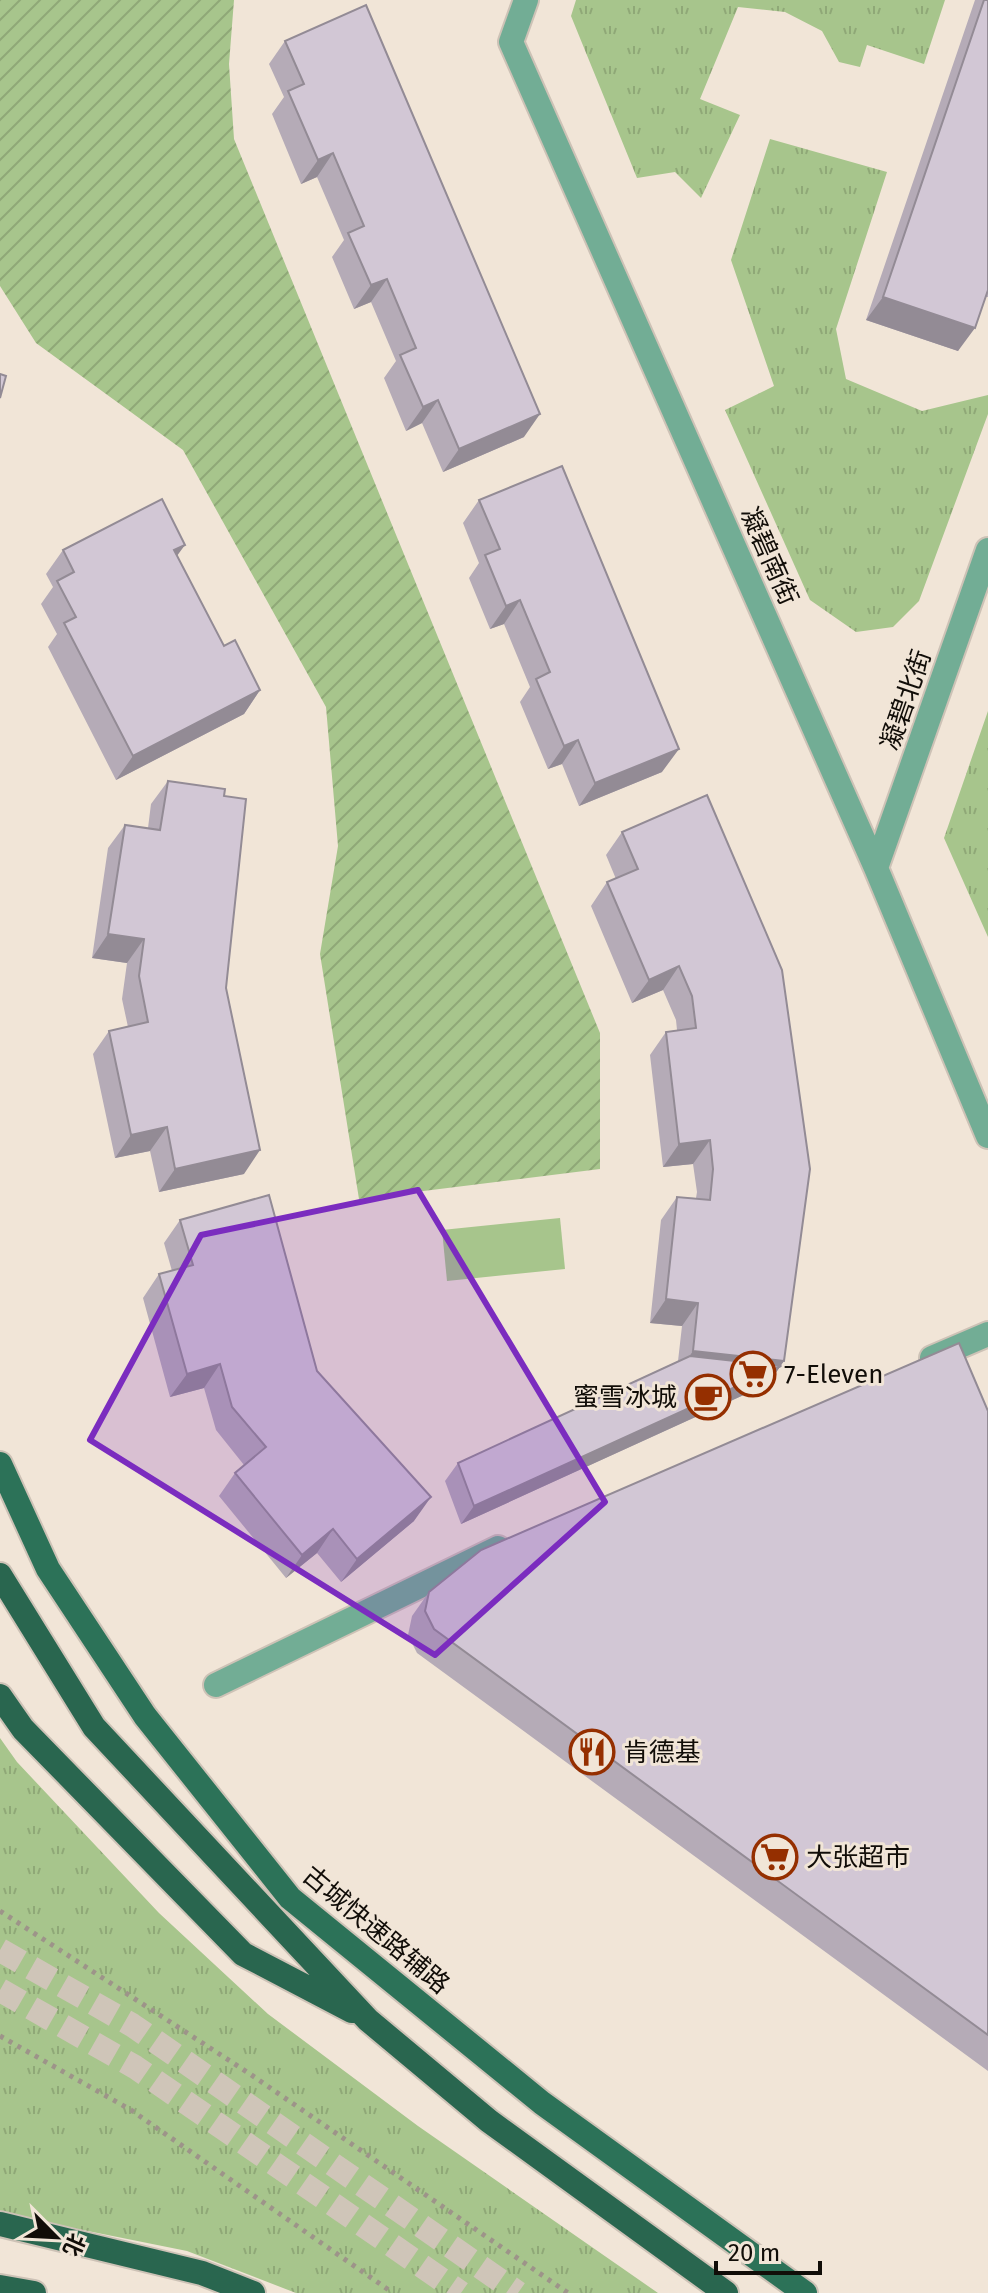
<svg xmlns="http://www.w3.org/2000/svg" width="988" height="2293" font-family="'Fira Sans','Noto Sans SC',sans-serif">
  <defs>
    <pattern id="grass-tufts" width="24" height="20" patternUnits="userSpaceOnUse" patternTransform="scale(2)"><rect width="24" height="20" fill="#a7c58c"/><path d="M3 7l-1-3M5 7V3M7 7l1-3M15 17l-1-3M17 17v-4M19 17l1-3" fill="none" stroke="#8fa877"/></pattern>
    <pattern id="garden-furrows" width="10" height="10" patternUnits="userSpaceOnUse" patternTransform="scale(2)"><rect width="10" height="10" fill="#a7c58c"/><path d="M-1 1l2-2M0 10L10 0M9 11l2-2" fill="none" stroke="#8fa877"/></pattern>
  </defs>
  <rect width="100%" height="100%" fill="#f1e5d7"/>
  <!-- grass -->
  <path fill="url(#grass-tufts)" d="M576,0h369l-21,64 -57,-19 -7,22 -21,-5 -17,-31 -37,-19 -47,-5 -38,92 40,16 -39,83 -26,-26 -38,6 -66,-162z
    M770,139l117,33 -51,157 10,50 76,32 66,-16v19l-69,187 -26,26 -37,5 -46,-32 -85,-190 49,-24 -43,-126z
    M988,711v226l-44,-99z
    M0,1738l17,24 142,151 109,101 150,112 240,167h-362l-109,-42 -129,-26 -58,5z"/>
  <!-- park -->
  <path fill="#a7c58c" d="M560,1218l5,51 -118,12 -5,-51z"/>
  <!-- garden -->
  <path fill="url(#garden-furrows)" d="M0,0h234l-5,64 5,75 366,894v136l-241,30 -39,-245 18,-108 -12,-139 -143,-257 -147,-107 -36,-57z"/>
  <g fill="none" stroke-linecap="round" stroke-linejoin="round">
    <!-- trunk-tunnel -->
    <path stroke="#cfc5b8" stroke-width="24" stroke-dasharray="24 12" stroke-linecap="butt" d="M0,1950l132,75 386,268
      M0,1990l135,77 326,226"/>
    <!-- minor casing -->
    <g stroke="#cdc2b6" stroke-width="28">
      <path id="minor" d="M526,0l-15,42 365,826 112,268
        M876,868l112,-318
        M932,1358l56,-24
        M216,1685l282,-137"/>
    </g>
    <!-- primary casing -->
    <g stroke="#cdc2b6" stroke-width="28">
      <path id="primary" d="M0,1464l48,105 97,147 145,182 252,205 263,190"/>
    </g>
    <!-- trunk casing -->
    <g stroke="#cdc2b6" stroke-width="28">
      <path id="trunk" d="M0,1575l94,152 274,293 121,101 237,172
        M0,1696l23,33 220,225 109,57
        M0,2224l202,49 51,20
        M0,2287l34,6"/>
    </g>
    <!-- path -->
    <path stroke="#9d9489" stroke-width="5" stroke-dasharray="4 6" stroke-linecap="butt" d="M0,1911l250,163 318,219
      M0,2036l131,74 262,183"/>
    <!-- minor -->
    <use href="#minor" stroke="#72ad95" stroke-width="24"/>
    <!-- primary -->
    <use href="#primary" stroke="#2c7258" stroke-width="24"/>
    <!-- trunk -->
    <use href="#trunk" stroke="#29664f" stroke-width="24"/>
  </g>
  <!-- wall -->
  <path fill="#b5abb7" d="M975,0h13v297h-2l-28,54 -92,-31z
    M285,41l239,396 -81,35 -21,-49 -16,8 -22,-53 12,-17 -25,-59 -17,7 -22,-52 12,-17 -27,-63 -16,7 -29,-70 12,-17 -15,-33z
    M479,500l183,272 -83,34 -17,-42 -14,5 -28,-67 10,-15 -26,-63 -14,5 -21,-51 10,-15 -16,-40z
    M63,550l114,5 47,91 36,44 -16,24 -128,66 -68,-133 9,-13 -16,-30 12,-17 -7,-13z
    M168,781l56,15 2,192 18,186 -85,18 -9,-41 -35,7 -22,-104 16,-23 19,-4 -6,-28 5,-36 -35,-5 16,-110 17,-23 23,3 3,-24z
    M707,795l77,566 -16,23 -307,140 -16,-43 13,-18 220,-102 4,-35 -32,-3 11,-103 16,-23 19,1 1,-6 -4,-28 -30,3 -13,-112 16,-23 11,-2 -1,-10 -13,-30 -31,13 -41,-97 16,-24 9,-3 -10,-24 16,-23z
    M180,1220l137,151 97,150 -73,61 -24,-29 -31,25 -67,-82 16,-23 9,-8 -28,-35 -12,-42 -34,9 -27,-99 16,-24 13,-3 -8,-28z
    M988,1411v660l-571,-418 -9,-18 4,-19 17,-24z"/>
  <!-- shaded-wall -->
  <path fill="#938b95" d="M333,153l-16,24 -16,7 17,-24z
    M387,279l-16,23 -17,7 17,-24z
    M883,297l92,31 -17,23 -92,-31z
    M438,400l-16,23 -16,8 17,-24z
    M540,414l-16,23 -81,35 16,-23z
    M185,545l-17,23 6,-18z
    M520,600l-16,24 -14,5 16,-23z
    M260,690l-16,24 -128,66 17,-24z
    M578,740l-16,24 -14,5 16,-23z
    M679,749l-17,23 -83,34 16,-23z
    M108,934l36,5 -17,24 -35,-5z
    M679,966l-16,24 -31,13 17,-23z
    M167,1127l-17,24 -35,7 16,-23z
    M710,1140l-17,24 -30,3 16,-23z
    M260,1150l-16,24 -85,18 16,-23z
    M666,1299l32,4 -16,23 -32,-3z
    M693,1351l91,10 -16,23 -307,140 13,-18 203,-132z
    M220,1364l-16,24 -34,9 17,-23z
    M431,1497l-17,24 -73,61 16,-23z
    M333,1529l-16,24 -31,25 16,-23z"/>
  <!-- building -->
  <path fill="#d2c7d5" stroke="#938b95" stroke-width="2" d="M984,0h4v290l-13,38 -92,-31z
    M366,5l174,409 -81,35 -21,-49 -15,7 -23,-52 16,-7 -29,-69 -16,6 -23,-52 16,-7 -31,-73 -15,7 -30,-69 16,-7 -19,-43z
    M0,374l6,2 -6,22z
    M562,466l117,283 -84,34 -17,-43 -14,6 -28,-67 14,-7 -30,-72 -14,6 -21,-51 15,-6 -21,-49z
    M162,499l23,46 -11,5 50,96 11,-6 25,50 -127,66 -69,-133 12,-6 -19,-36 17,-9 -11,-22z
    M168,781l57,8 -1,7 22,3 -20,189 34,162 -85,19 -8,-42 -36,8 -22,-104 39,-9 -9,-46 5,-37 -36,-5 17,-109 35,5z
    M707,795l75,175 28,199 -26,192 -91,-10 5,-48 -32,-4 11,-102 33,3 3,-31 -3,-29 -31,4 -13,-112 30,-4 -4,-32 -13,-30 -30,14 -42,-98 31,-13 -16,-37z
    M269,1195l48,176 114,126 -74,62 -24,-30 -31,26 -67,-82 31,-26 -34,-40 -12,-43 -33,10 -28,-100 34,-9 -13,-45z
    M959,1343l29,68v624l-554,-406 -9,-18 4,-19 52,-42z
    M690,1356l91,10 -307,140 -16,-43z"/>
  <!-- marked area -->
  <path fill="#7b2cbf" fill-opacity="0.2" stroke="#7b2cbf" stroke-width="6" stroke-linejoin="round" d="M418,1190l187,312 -170,153 -345,-215 111,-205z"/>
  <!-- icons -->
  <defs>
    <g id="supermarket-ring" transform="scale(2.3)"><circle r="9.5" fill="#f1e5d7" stroke="#952f00" stroke-width="1.5"/><path d="M-6-5.5h2.5l.6 2H6L4.5 2H-2.5L-4.4-4H-6ZM-1.5 3.2a1.3 1.3 0 1 0 .1 0ZM3 3.2a1.3 1.3 0 1 0 .1 0Z" fill="#952f00"/></g>
    <g id="cafe-ring" transform="scale(2.3)"><circle r="9.5" fill="#f1e5d7" stroke="#952f00" stroke-width="1.5"/><path d="M-5.5-4.5H6V0H3Q3 3.5 0 3.5H-2.5Q-5.5 3.5-5.5 0ZM3-3.2v2h1.7v-2ZM-6 4.5H4V6H-6Z" fill="#952f00"/></g>
    <g id="restaurant-ring" transform="scale(2.3)"><circle r="9.5" fill="#f1e5d7" stroke="#952f00" stroke-width="1.5"/><path d="M-5-6h1v4h1v-4h1v4h1v-4h1v5L-1.5 .5V6h-2V.5L-5-1ZM5-6V6H3V1.5H1.5Q1.5-4 5-6Z" fill="#952f00"/></g>
  </defs>
  <g fill-rule="evenodd">
    <use href="#supermarket-ring" x="753" y="1374"/>
    <use href="#cafe-ring" x="708" y="1397"/>
    <use href="#restaurant-ring" x="592" y="1752"/>
    <use href="#supermarket-ring" x="775" y="1857"/>
  </g>
  <g text-anchor="middle" dominant-baseline="central" stroke-width="6" stroke-linejoin="round" paint-order="stroke">
    <!-- street labels -->
    <g font-size="26" fill="#110d08" stroke="#f1e5d7">
      <text transform="translate(769 556) rotate(66)">凝碧南街</text>
      <text transform="translate(906 700) rotate(-71)">凝碧北街</text>
      <text transform="translate(376 1930) rotate(40)">古城快速路辅路</text>
    </g>
    <!-- poi labels -->
    <g font-size="26" fill="#110d08" stroke="#f1e5d7" text-anchor="start">
      <text x="784" y="1374">7-Eleven</text>
      <text x="677" y="1397" text-anchor="end">蜜雪冰城</text>
      <text x="623" y="1752">肯德基</text>
      <text x="806" y="1857">大张超市</text>
    </g>
  </g>
  <!-- north arrow -->
  <g transform="translate(56 2237) rotate(114)" stroke="#f1e5d7" stroke-width="6" paint-order="stroke">
  <path d="M0-6L14 30L0 20L-14 30Z" fill="#110d08"/>
  <text y="-12" font-size="22" font-weight="bold" text-anchor="middle" fill="#110d08">北</text>
  </g>
  <!-- scale -->
  <path d="M716 2261v12h104v-12" fill="none" stroke="#110d08" stroke-width="4"/>
  <text x="728" y="2261" font-size="24" fill="#110d08" stroke="#f1e5d7" stroke-width="6" paint-order="stroke">20 m</text>
</svg>
